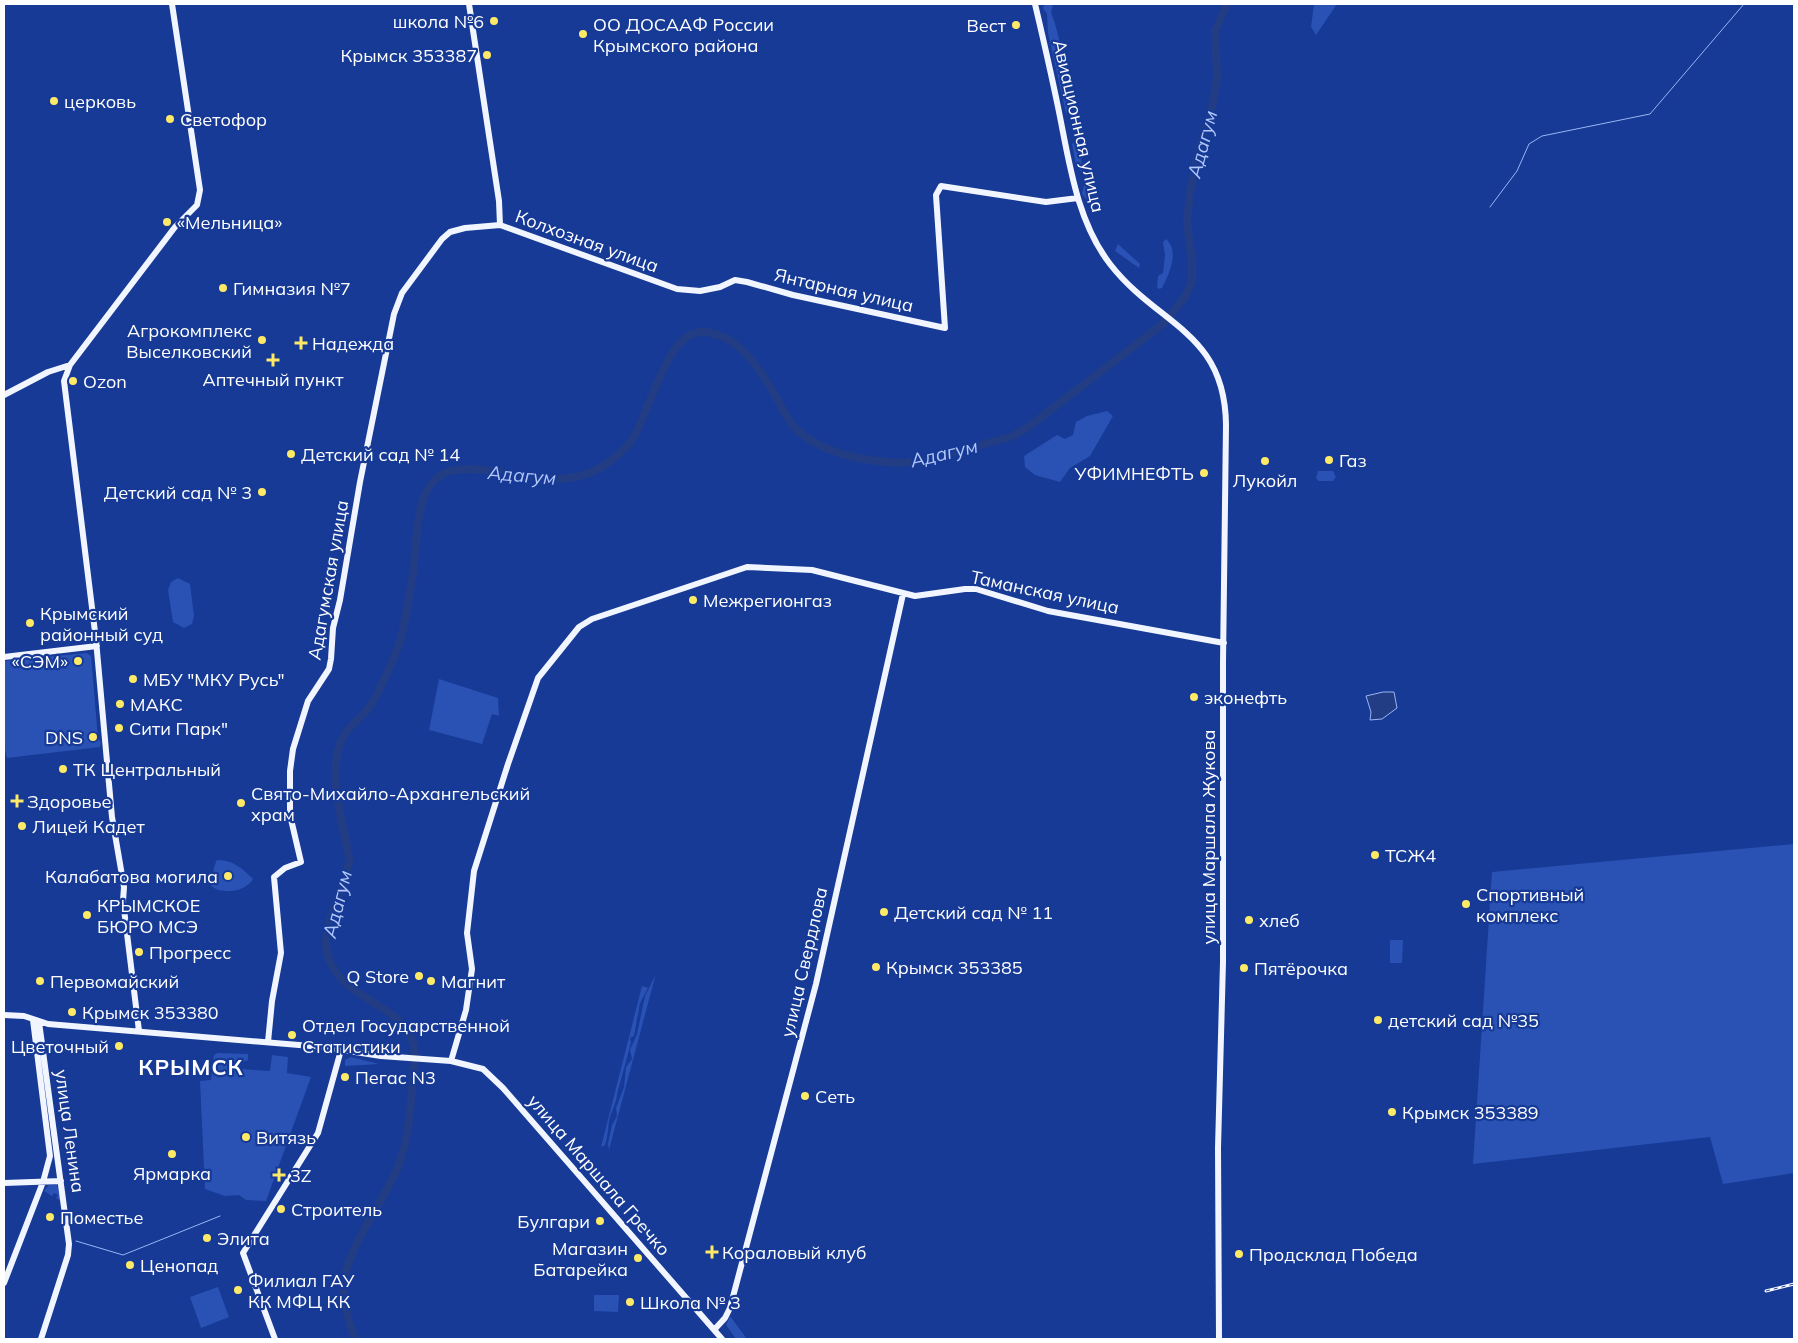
<svg xmlns="http://www.w3.org/2000/svg" width="1798" height="1343" font-family="Mulish,sans-serif">
  <rect width="100%" height="100%" fill="#163a96"/>
  <!-- green -->
  <path fill="#2952b4" d="M1045,4l8,1 -2,7c12,31 14,66 20,99l-2,3 -3,-1 -18,-80 -1,-19 -4,-6z
    M1314,4h23l-21,31 -5,-8z
    M1075,142l4,1 4,32 -7,-11 -4,-20z
    M1086,176h2l6,17 -2,13 -10,-12z
    M1166,239c14,12 3,36 -4,49l-3,1 -2,-2 1,-11 5,-3 2,-18 -2,-13z
    M1118,244l22,20 -1,4 -24,-17z
    M1107,411l6,5 -23,40 -20,12 -10,14 -25,-7 -10,-8 -1,-11 33,-21 8,4 8,-4 3,-13 11,-6z
    M1318,471h15l3,6 -3,4h-14l-3,-3z
    M178,578l12,6 4,32 -2,8 -8,4 -11,-6 -5,-32 3,-8z
    M87,653l4,3 7,82 3,4 -1,5 -93,11 -3,-11v-86z
    M439,679l59,19 1,18 -7,-2 -10,30 -53,-14z
    M82,822l-1,8 -13,3 -1,-9z
    M1794,844v329l-71,11 -13,-47 -237,27 19,-292z
    M217,860c16,0 25,8 36,19 -7,13 -31,16 -42,7 3,-9 1,-17 6,-26z
    M1390,940h13l-1,23h-12z
    M655,976v1l-46,173 -1,-6 4,-19 5,-9 -1,-8 8,-21 2,-20 6,-8 -2,-9 7,-16 8,-38z
    M642,986l6,2 -8,15 -6,33 -4,2 1,5 -14,51c0,9 -6,17 -8,27 -1,8 -1,15 -4,24l-4,2z
    M218,1053l30,1v6l-8,3v6l30,2 2,-16 16,2 -1,16 24,4 -45,124 -20,-1 -7,-5 -14,1 -20,-7 -5,-108 11,-1 3,-25z
    M351,1057l28,7 -34,2v-6z
    M57,1184l4,17 -5,-3 2,-3 -4,-2 -2,3 -8,-5 5,-6z
    M218,1287l11,30 -28,11 -11,-31z
    M594,1295h25l-1,17 -24,-1z
    M730,1316l17,23h-11l-10,-14z"/>
  <!-- water -->
  <path fill="#223d83" stroke="#99b6f4" d="M1383,692h11l3,16 -15,11 -12,1 1,-8 -5,-16z"/>
  <g fill="none" stroke-linecap="round" stroke-linejoin="round">
    <!-- stream -->
    <path stroke="#99b6f4" stroke-width="1" d="M1490,207l27,-36 12,-27 13,-8 108,-22 94,-110
      M76,1241l47,14 97,-39"/>
    <!-- river -->
    <path stroke="#223d83" stroke-width="8" d="M355,1339c-6,-17 -13,-36 -11,-55 3,-39 41,-82 55,-120 9,-23 11,-51 13,-75 1,-14 5,-32 1,-46 -13,-43 -75,-42 -86,-91 -7,-29 21,-65 22,-95 -6,-33 -18,-69 -12,-102 5,-27 20,-31 34,-50 7,-11 29,-58 31,-71 4,-20 8,-40 11,-61 3,-25 3,-52 11,-76 4,-10 10,-18 19,-23 12,-6 28,-5 41,-4 57,5 98,26 144,-25 22,-25 36,-117 77,-113 34,3 57,39 72,67 6,10 11,22 19,30 31,29 87,36 126,33l91,-26 18,-11 133,-102 21,-26 7,-15v-20l-5,-41 3,-28 8,-42 14,-43 5,-30 -2,-47 12,-27"/>
    <!-- major -->
    <path stroke="#f1f5ff" stroke-width="6" d="M469,4l30,197 1,24
      M1035,4c8,34 16,69 23,103 11,53 18,113 52,157 48,62 115,67 116,161l-3,238v299l-5,186 1,191
      M4,395l44,-23 22,-7
      M4,657l93,-11
      M4,1015l20,1 24,8 275,23 58,9 70,5 32,8 20,19 219,251
      M39,1022l30,222 -1,11 -27,84
      M139,1031l-16,-130 1,-14 -12,-70 -16,-177 -32,-259 6,-16 105,-138 22,-22 3,-15 -28,-186
      M268,1042l4,-41 9,-48 -7,-76 11,-9 16,-6 -11,-47v-44l3,-22 15,-48 21,-32 2,-10 2,-31 7,-28 20,-118 34,-168 8,-21 40,-54 8,-7 15,-4 35,-3 177,64 23,2 20,-4 15,-7 12,2 46,13 152,33 -9,-133 5,-9 105,16 32,-4
      M451,1061l15,-51 6,-41 -5,-36 7,-62 34,-107 30,-86 41,-51 13,-8 155,-52 65,3 103,26 50,-7h11l72,22 176,32
      M4,1183l57,-2
      M4,1283l39,-101 7,-26 -17,-136
      M714,1330l11,-12 5,-10 86,-324 87,-390
      M275,1339l-32,-86 75,-120 23,-83"/>
    <!-- rail casing -->
    <g stroke="#fff" stroke-width="3">
      <path id="rail" d="M1766,1291l28,-7"/>
    </g>
    <!-- rail -->
    <use href="#rail" stroke="#163a96" stroke-width="1" stroke-dasharray="4" stroke-linecap="butt"/>
  </g>
  <!-- markers -->
  <g fill="#ffea67" stroke="#163a96" stroke-width="2">
    <circle cx="494" cy="21" r="5"/>
    <circle cx="1016" cy="25" r="5"/>
    <circle cx="583" cy="34" r="5"/>
    <circle cx="487" cy="55" r="5"/>
    <circle cx="54" cy="101" r="5"/>
    <circle cx="170" cy="119" r="5"/>
    <circle cx="167" cy="222" r="5"/>
    <circle cx="223" cy="288" r="5"/>
    <circle cx="262" cy="340" r="5"/>
    <path d="M298.5 335.5h5v5h5v5h-5v5h-5v-5h-5v-5h5z"/>
    <path d="M270.5 352.5h5v5h5v5h-5v5h-5v-5h-5v-5h5z"/>
    <circle cx="73" cy="381" r="5"/>
    <circle cx="291" cy="454" r="5"/>
    <circle cx="1329" cy="460" r="5"/>
    <circle cx="1265" cy="461" r="5"/>
    <circle cx="1204" cy="473" r="5"/>
    <circle cx="262" cy="492" r="5"/>
    <circle cx="693" cy="600" r="5"/>
    <circle cx="30" cy="623" r="5"/>
    <circle cx="78" cy="661" r="5"/>
    <circle cx="133" cy="679" r="5"/>
    <circle cx="1194" cy="697" r="5"/>
    <circle cx="120" cy="704" r="5"/>
    <circle cx="119" cy="728" r="5"/>
    <circle cx="93" cy="737" r="5"/>
    <circle cx="63" cy="769" r="5"/>
    <path d="M14.5 793.5h5v5h5v5h-5v5h-5v-5h-5v-5h5z"/>
    <circle cx="241" cy="803" r="5"/>
    <circle cx="22" cy="826" r="5"/>
    <circle cx="1375" cy="855" r="5"/>
    <circle cx="228" cy="876" r="5"/>
    <circle cx="1466" cy="904" r="5"/>
    <circle cx="884" cy="912" r="5"/>
    <circle cx="87" cy="915" r="5"/>
    <circle cx="1249" cy="920" r="5"/>
    <circle cx="139" cy="952" r="5"/>
    <circle cx="876" cy="967" r="5"/>
    <circle cx="1244" cy="968" r="5"/>
    <circle cx="419" cy="976" r="5"/>
    <circle cx="40" cy="981" r="5"/>
    <circle cx="431" cy="981" r="5"/>
    <circle cx="72" cy="1012" r="5"/>
    <circle cx="1378" cy="1020" r="5"/>
    <circle cx="292" cy="1035" r="5"/>
    <circle cx="119" cy="1046" r="5"/>
    <circle cx="345" cy="1077" r="5"/>
    <circle cx="805" cy="1096" r="5"/>
    <circle cx="1392" cy="1112" r="5"/>
    <circle cx="246" cy="1137" r="5"/>
    <circle cx="172" cy="1154" r="5"/>
    <path d="M276.5 1167.5h5v5h5v5h-5v5h-5v-5h-5v-5h5z"/>
    <circle cx="281" cy="1209" r="5"/>
    <circle cx="50" cy="1217" r="5"/>
    <circle cx="600" cy="1221" r="5"/>
    <circle cx="207" cy="1238" r="5"/>
    <path d="M709.5 1244.5h5v5h5v5h-5v5h-5v-5h-5v-5h5z"/>
    <circle cx="1239" cy="1254" r="5"/>
    <circle cx="638" cy="1258" r="5"/>
    <circle cx="130" cy="1265" r="5"/>
    <circle cx="238" cy="1290" r="5"/>
    <circle cx="630" cy="1302" r="5"/>
  </g>
  <g text-anchor="middle" dominant-baseline="central" stroke-width="4.5" stroke-linejoin="round" paint-order="stroke">
    <!-- poi labels -->
    <g font-size="18" fill="#fff" stroke="#163a96" text-anchor="start">
      <text x="484" y="21" text-anchor="end">школа №6</text>
      <text x="593" y="24">ОО ДОСААФ России<tspan x="593" dy="21">Крымского района</tspan></text>
      <text x="1006" y="25" text-anchor="end">Вест</text>
      <text x="477" y="55" text-anchor="end">Крымск 353387</text>
      <text x="64" y="101">церковь</text>
      <text x="180" y="119">Светофор</text>
      <text x="177" y="222">«Мельница»</text>
      <text x="233" y="288">Гимназия №7</text>
      <text x="252" y="330" text-anchor="end">Агрокомплекс<tspan x="252" dy="21">Выселковский</tspan></text>
      <text x="312" y="343">Надежда</text>
      <text x="273" y="379" text-anchor="middle">Аптечный пункт</text>
      <text x="83" y="381">Ozon</text>
      <text x="301" y="454">Детский сад № 14</text>
      <text x="1339" y="460">Газ</text>
      <text x="1194" y="473" text-anchor="end">УФИМНЕФТЬ</text>
      <text x="1265" y="480" text-anchor="middle">Лукойл</text>
      <text x="252" y="492" text-anchor="end">Детский сад № 3</text>
      <text x="703" y="600">Межрегионгаз</text>
      <text x="40" y="613">Крымский<tspan x="40" dy="21">районный суд</tspan></text>
      <text x="68" y="661" text-anchor="end">«СЭМ»</text>
      <text x="143" y="679">МБУ "МКУ Русь"</text>
      <text x="1204" y="697">эконефть</text>
      <text x="130" y="704">МАКС</text>
      <text x="129" y="728">Сити Парк"</text>
      <text x="83" y="737" text-anchor="end">DNS</text>
      <text x="73" y="769">ТК Центральный</text>
      <text x="251" y="793">Свято-Михайло-Архангельский<tspan x="251" dy="21">храм</tspan></text>
      <text x="27" y="801">Здоровье</text>
      <text x="32" y="826">Лицей Кадет</text>
      <text x="1385" y="855">ТСЖ4</text>
      <text x="218" y="876" text-anchor="end">Калабатова могила</text>
      <text x="1476" y="894">Спортивный<tspan x="1476" dy="21">комплекс</tspan></text>
      <text x="97" y="905">КРЫМСКОЕ<tspan x="97" dy="21">БЮРО МСЭ</tspan></text>
      <text x="894" y="912">Детский сад № 11</text>
      <text x="1259" y="920">хлеб</text>
      <text x="149" y="952">Прогресс</text>
      <text x="886" y="967">Крымск 353385</text>
      <text x="1254" y="968">Пятёрочка</text>
      <text x="409" y="976" text-anchor="end">Q Store</text>
      <text x="50" y="981">Первомайский</text>
      <text x="441" y="981">Магнит</text>
      <text x="82" y="1012">Крымск 353380</text>
      <text x="1388" y="1020">детский сад №35</text>
      <text x="302" y="1025">Отдел Государственной<tspan x="302" dy="21">Статистики</tspan></text>
      <text x="109" y="1046" text-anchor="end">Цветочный</text>
      <text x="355" y="1077">Пегас N3</text>
      <text x="815" y="1096">Сеть</text>
      <text x="1402" y="1112">Крымск 353389</text>
      <text x="256" y="1137">Витязь</text>
      <text x="172" y="1173" text-anchor="middle">Ярмарка</text>
      <text x="290" y="1175">3Z</text>
      <text x="291" y="1209">Строитель</text>
      <text x="60" y="1217">Поместье</text>
      <text x="590" y="1221" text-anchor="end">Булгари</text>
      <text x="217" y="1238">Элита</text>
      <text x="628" y="1248" text-anchor="end">Магазин<tspan x="628" dy="21">Батарейка</tspan></text>
      <text x="722" y="1252">Кораловый клуб</text>
      <text x="1249" y="1254">Продсклад Победа</text>
      <text x="140" y="1265">Ценопад</text>
      <text x="248" y="1280">Филиал ГАУ<tspan x="248" dy="21">КК МФЦ КК</tspan></text>
      <text x="640" y="1302">Школа № 3</text>
    </g>
    <!-- street labels -->
    <g font-size="18" fill="#fff" stroke="#163a96">
      <text transform="translate(1079 126) rotate(77)">Авиационная улица</text>
      <text transform="translate(587 241) rotate(20)">Колхозная улица</text>
      <text transform="translate(844 290) rotate(13)">Янтарная улица</text>
      <text transform="translate(328 580) rotate(-80)">Адагумская улица</text>
      <text transform="translate(1045 592) rotate(12)">Таманская улица</text>
      <text transform="translate(1208 837) rotate(-90)">улица Маршала Жукова</text>
      <text transform="translate(804 962) rotate(-77)">улица Свердлова</text>
      <text transform="translate(70 1131) rotate(82)">улица Ленина</text>
      <text transform="translate(599 1175) rotate(49)">улица Маршала Гречко</text>
    </g>
    <!-- water labels -->
    <g font-size="19" font-style="italic" fill="#b3c8f8" stroke="#163a96">
      <text transform="translate(1202 144) rotate(-75)">Адагум</text>
      <text transform="translate(944 453) rotate(-13)">Адагум</text>
      <text transform="translate(522 475) rotate(5)">Адагум</text>
      <text transform="translate(337 904) rotate(-76)">Адагум</text>
    </g>
    <!-- district labels -->
    <g font-size="22" font-weight="bold" letter-spacing="1" fill="#fff" stroke="#163a96">
      <text x="191" y="1067">КРЫМСК</text>
    </g>
  </g>
  <!-- border -->
  <rect width="1798" height="1343" fill="none" stroke="#ffffff" stroke-width="10"/>
</svg>
